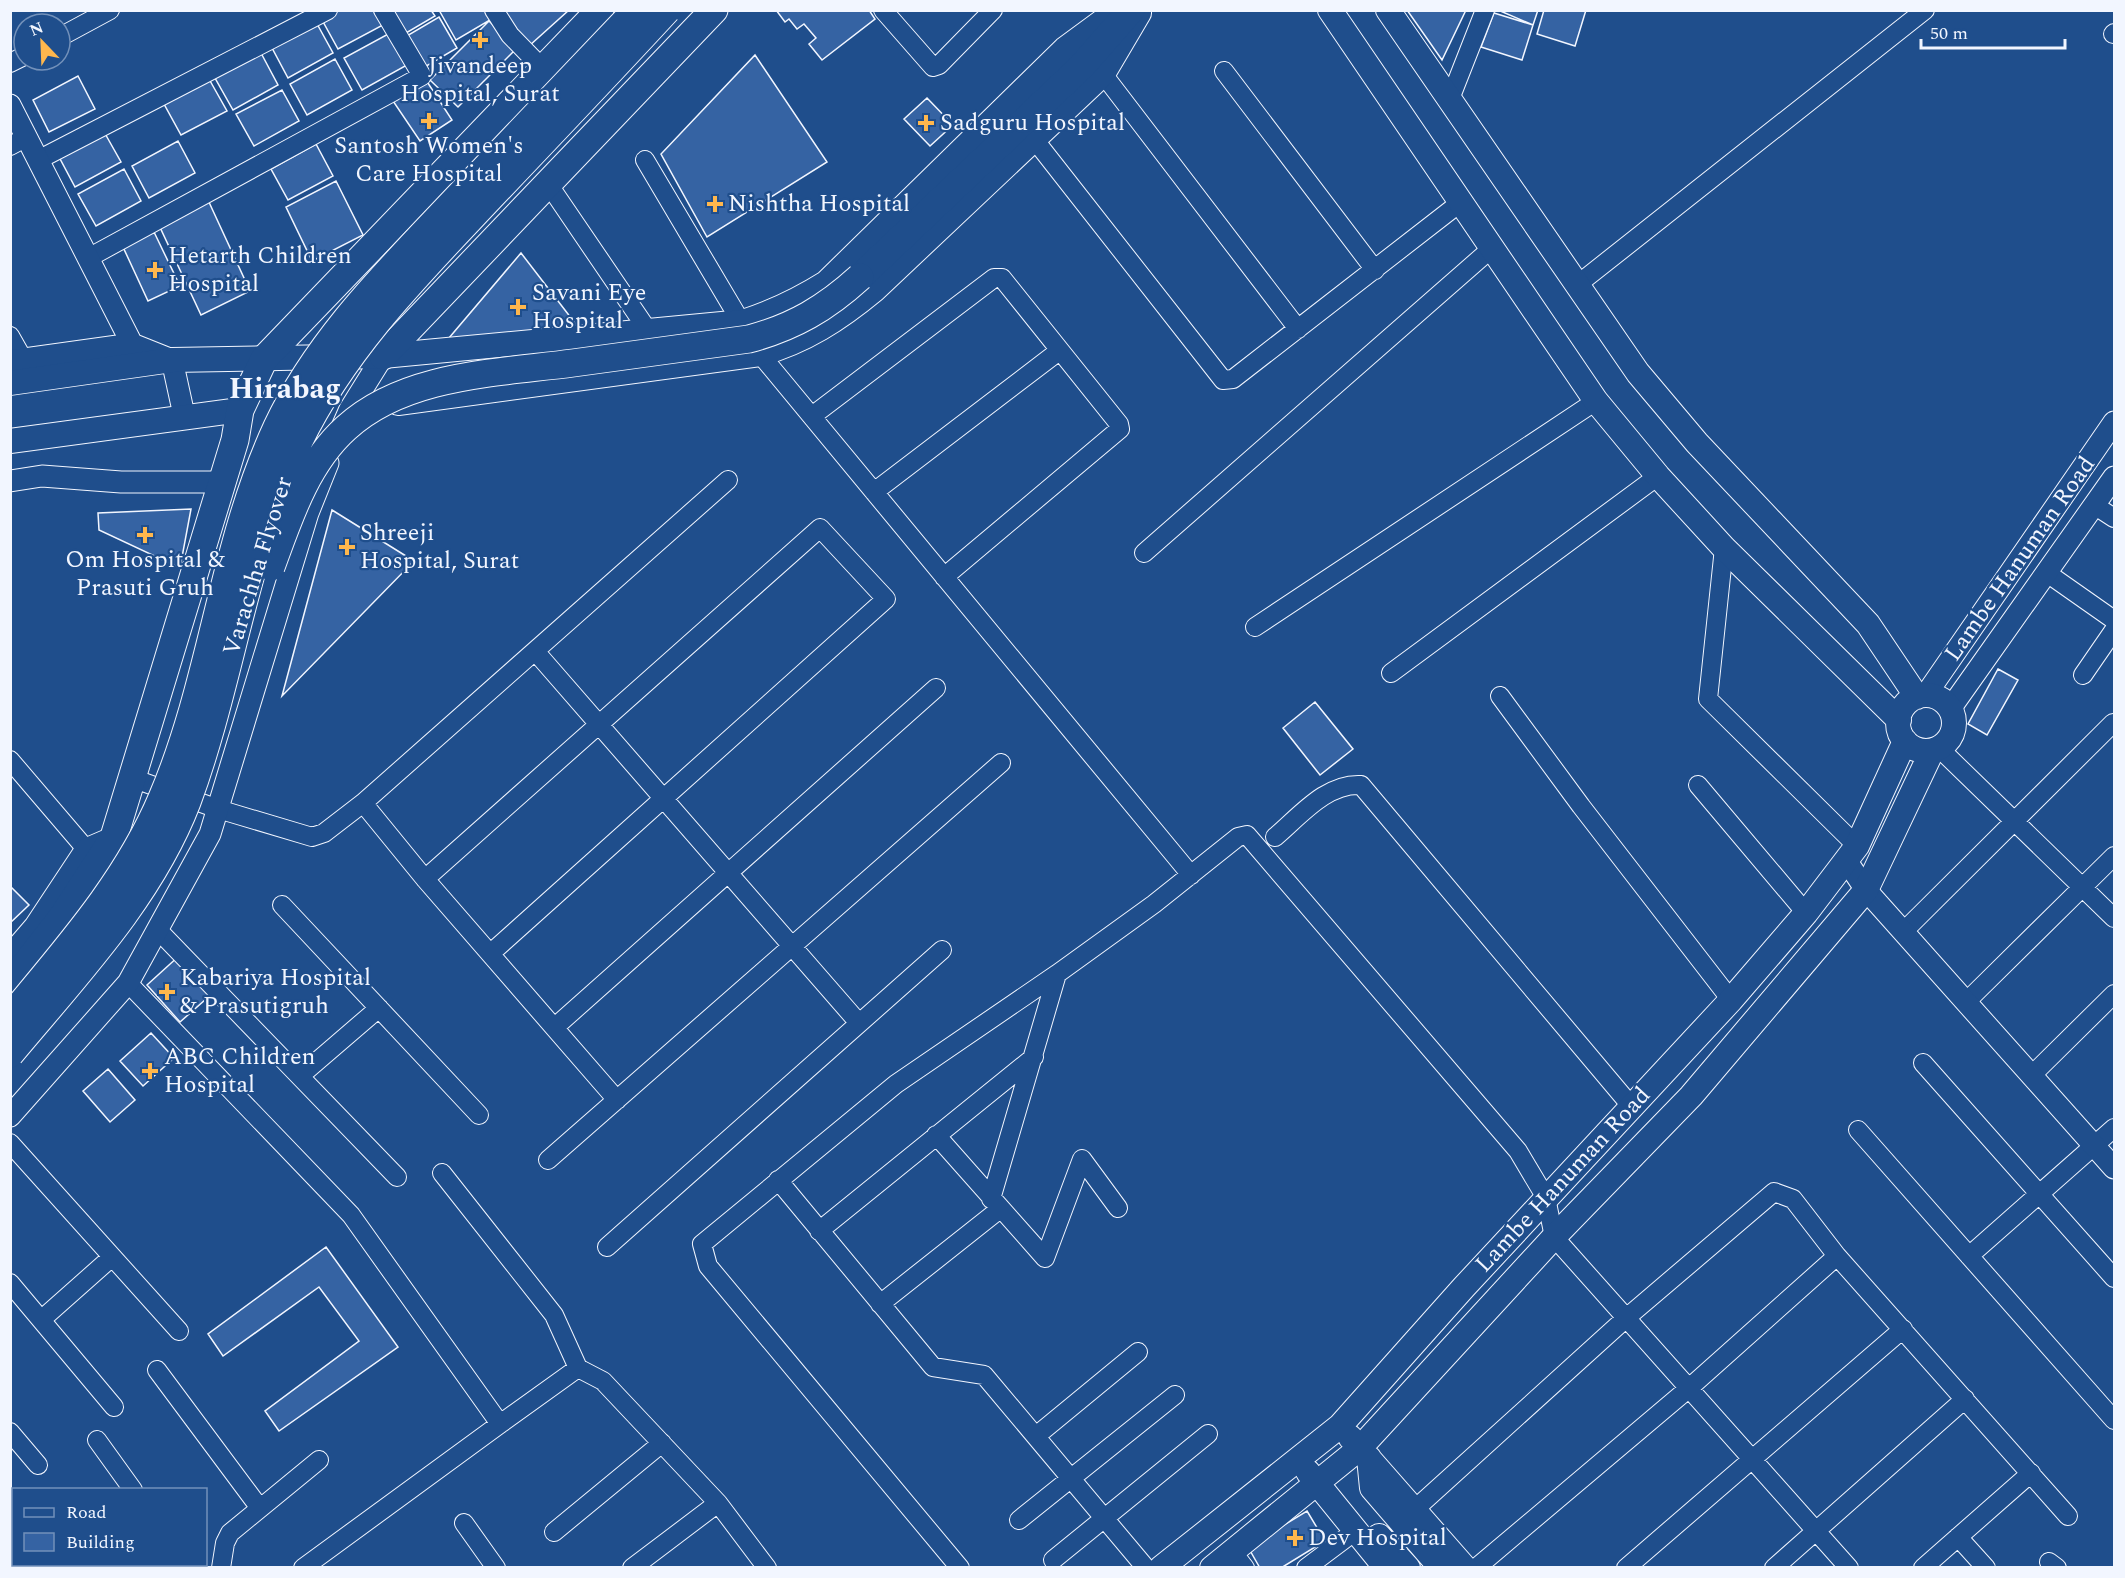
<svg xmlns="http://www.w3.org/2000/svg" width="2125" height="1578" font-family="Spectral,serif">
  <rect width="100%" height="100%" fill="#1f4e8c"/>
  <!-- building -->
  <path fill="#3563a3" stroke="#f2f6ff" stroke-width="1.5" d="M334,10h42l7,15 -45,24 -17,-31z
    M385,10h46l4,6 -34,20z
    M439,10h46l5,10 -34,20z
    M505,10h64l-40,36 -29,-31z
    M776,10h93l6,9 -53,41 -13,-16 7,-6 -12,-14 -7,5 -8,-10 -4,3z
    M1407,10h59l-24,50z
    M1498,10h40l-5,15z
    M1544,10h42l-11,36 -38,-12z
    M1494,13l39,12 -11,35 -41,-13z
    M439,17l18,31 -34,20 -18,-31z
    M489,21l28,27 -59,59 -28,-27z
    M316,22l17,31 -45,25 -17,-32z
    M390,33l17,32 -45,25 -18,-32z
    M261,53l17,32 -45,25 -18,-32z
    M755,55l72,107 -120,75 -46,-83z
    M335,59l17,31 -45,25 -17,-31z
    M78,76l17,33 -46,23 -16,-32z
    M424,77l28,43 -32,21 -29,-43z
    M209,79l18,32 -46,24 -17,-31z
    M282,90l17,31 -45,25 -18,-32z
    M927,98l26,27 -23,21 -26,-27z
    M103,130l18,32 -46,25 -17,-32z
    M178,141l17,32 -46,25 -17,-32z
    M316,144l17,32 -45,24 -17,-31z
    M124,169l17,32 -45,25 -18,-32z
    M336,181l27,54 -51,26 -26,-54z
    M208,200l42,91 -49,24 -43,-92z
    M154,232l26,54 -32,15 -25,-54z
    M521,253l57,74 -135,18z
    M191,509l-11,59 -81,-38 -1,-17z
    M332,510l82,51 -132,135z
    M1998,669l20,11 -31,55 -19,-11z
    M1315,702l38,47 -33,26 -37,-47z
    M10,886l19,19 -19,18z
    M180,955l34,37 -34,30 -33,-37z
    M151,1033l23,25 -31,28 -23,-25z
    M108,1069l27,31 -25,22 -27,-31z
    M326,1247l72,100 -119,84 -14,-20 94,-70 -40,-54 -96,69 -15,-22z
    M1307,1511l18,30 -44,27h-21l-12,-21z"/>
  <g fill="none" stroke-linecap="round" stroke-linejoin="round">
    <!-- minor casing -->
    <g stroke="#f2f6ff" stroke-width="20">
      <path id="minor" d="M494,10l16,25 34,35
        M883,10l50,57 6,-2 54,-55
        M2113,34l1,-1
        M60,37l50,-27
        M10,63l14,-7
        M1224,71l151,199
        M1103,74l195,255
        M1450,99l35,-89
        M1034,139l189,241 10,-1 228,-177
        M10,146l17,-9
        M38,160l290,-150
        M645,160l115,194 431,521
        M549,185l100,147
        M90,257l332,-181 -39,-66
        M1577,285l348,-275
        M10,336l13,23
        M812,416l182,-138h8l117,146 1,5 -176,148
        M874,492l185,-141
        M2094,505l20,13
        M1724,548l-16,151 149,147
        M1144,553l348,-305
        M2047,573l67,47
        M1255,627l341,-226
        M535,651l323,371
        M1391,673l267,-197
        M2083,675l31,-45
        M1500,696l81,110 150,194
        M1939,748l175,170
        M10,760l76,89
        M132,778l86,31 94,28 12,-4 39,-30 365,-323
        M1698,785l108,128
        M363,803l62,76 192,221
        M1275,837c25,-21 51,-54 86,-52l271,322
        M425,879l395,-351 66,71 -395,354
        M282,905l197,210
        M157,929l240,248
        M1903,932l210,-209
        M128,983l223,232 149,209 78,-56 25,13 115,122 49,65
        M1966,1002l148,-146
        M555,1027l381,-339
        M1923,1063l191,215
        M300,1076l79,-68
        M2031,1076l83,-82
        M1858,1130l256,290
        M936,1135l109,123 37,-99 36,49
        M10,1143l169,188
        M548,1160l453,-397
        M442,1173l112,142 24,53
        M778,1180l155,187 51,8 162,193
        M991,1199l66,-225
        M819,1231l215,-174
        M607,1247l335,-297
        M1969,1256l145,-128
        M10,1283l104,124
        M880,1304l120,-95
        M41,1320l71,-63
        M157,1370l102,137
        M10,1432l28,33
        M1036,1436l102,-84
        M97,1440l36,50
        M1414,1510l211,-191 149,-127 19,7 44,57 231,260
        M1019,1520l156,-125
        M464,1523l32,45
        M554,1532l108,-89
        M1958,1537l28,31
        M1232,1551l13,17
        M1053,1560l155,-126
        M2049,1562l8,6
        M85,1564l2,4
        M189,1564l2,4
        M221,1568l4,-25 5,-10 89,-73
        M303,1568l197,-144
        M632,1568l86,-65
        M960,1568l-252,-302 -6,-22 194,-160 161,-110 97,-70 84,-67 9,-2 271,316 28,47 8,39 295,331
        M1306,1568l48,-36
        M1476,1568l212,-179 149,-133
        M1626,1568l277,-239
        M1774,1568l191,-169
        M1923,1568l108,-95"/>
    </g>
    <!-- tertiary casing -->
    <g stroke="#f2f6ff" stroke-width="23">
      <path id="tertiary" d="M10,105l122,239
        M10,361l122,-17 40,16 12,55
        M339,434l11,-25 33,-53
        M10,481l32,-5 79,6h100
        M1925,696l189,-274
        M1950,709l164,-232
        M1846,860l20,30 248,278
        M10,955l25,-29 51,-77 28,-12
        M10,1116l118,-133 82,-149 98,-321 20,-50"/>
    </g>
    <!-- secondary casing -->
    <g stroke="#f2f6ff" stroke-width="26">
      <path id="secondary" d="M1330,10l266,391 62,75 66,72 175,172
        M1388,10l250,363 59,70 171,181 49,73
        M10,383l162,-23 211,-4 360,-34c31,-10 56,-22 83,-39l239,-234 53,-39
        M398,403l362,-49c44,-12 79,-35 114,-64l229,-216 36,-61
        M10,441l230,-31
        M1898 723a28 28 0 1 1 56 0a28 28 0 1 1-56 0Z
        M1350,1437l115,131
        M1369,1458l3,30 69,80
        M1308,1472l78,96
        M1379,1536l29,32
        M1161,1568l179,-142 124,-139 267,-287 75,-87 51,-67 48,-105
        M1212,1568l148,-120 194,-211 137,-141 175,-206 66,-139"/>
    </g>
    <!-- primary casing -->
    <g stroke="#f2f6ff" stroke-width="29">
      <path id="primary" d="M860,277l222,-211 49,-56
        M383,356l331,-346
        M10,984l52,-67 52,-80 121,-397 5,-30 24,-51 336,-349"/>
    </g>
    <!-- minor -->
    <use href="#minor" stroke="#1f4e8c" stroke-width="18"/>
    <!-- tertiary -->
    <use href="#tertiary" stroke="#1f4e8c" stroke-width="21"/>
    <!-- secondary -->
    <use href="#secondary" stroke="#1f4e8c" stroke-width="24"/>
    <!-- primary -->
    <use href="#primary" stroke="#1f4e8c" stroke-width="27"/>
    <!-- primary-bridge casing -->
    <g stroke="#f2f6ff" stroke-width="29" stroke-linecap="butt">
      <path id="primary-bridge" d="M271,567c18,-49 35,-103 75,-139 59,-54 152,-55 227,-65 59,-8 118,-16 176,-24 45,-12 77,-31 111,-62
        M10,1017c57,-69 117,-136 152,-219 51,-119 60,-253 115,-371 41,-88 113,-158 179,-228 60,-63 120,-126 180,-189
        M10,1054c65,-78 140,-156 177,-252 44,-118 57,-248 112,-361 45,-92 116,-164 186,-238 61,-64 122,-128 182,-193"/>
    </g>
    <!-- primary-bridge -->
    <use href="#primary-bridge" stroke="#1f4e8c" stroke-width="27"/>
  </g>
  <!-- markers -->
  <g fill="#ffb74d" stroke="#1f4e8c" stroke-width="2">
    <path d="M477 31h6v6h6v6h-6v6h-6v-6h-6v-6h6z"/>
    <path d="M426 112h6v6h6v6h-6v6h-6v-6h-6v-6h6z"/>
    <path d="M923 114h6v6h6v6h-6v6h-6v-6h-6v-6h6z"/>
    <path d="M712 195h6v6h6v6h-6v6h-6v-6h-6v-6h6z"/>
    <path d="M152 261h6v6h6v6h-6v6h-6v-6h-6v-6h6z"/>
    <path d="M515 298h6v6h6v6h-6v6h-6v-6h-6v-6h6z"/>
    <path d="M142 526h6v6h6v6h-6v6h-6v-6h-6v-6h6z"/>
    <path d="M344 538h6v6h6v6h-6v6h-6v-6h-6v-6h6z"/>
    <path d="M164 983h6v6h6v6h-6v6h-6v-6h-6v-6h6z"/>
    <path d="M147 1062h6v6h6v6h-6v6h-6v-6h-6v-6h6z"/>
    <path d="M1292 1529h6v6h6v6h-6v6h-6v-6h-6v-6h6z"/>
  </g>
  <g text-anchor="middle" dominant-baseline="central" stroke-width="4.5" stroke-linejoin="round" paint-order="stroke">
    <!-- poi labels -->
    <g font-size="24" fill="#f2f6ff" stroke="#1f4e8c" text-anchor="start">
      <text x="480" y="66" text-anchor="middle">Jivandeep<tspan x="480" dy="28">Hospital, Surat</tspan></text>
      <text x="940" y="123">Sadguru Hospital</text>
      <text x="429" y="146" text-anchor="middle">Santosh Women's<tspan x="429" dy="28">Care Hospital</tspan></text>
      <text x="728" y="204">Nishtha Hospital</text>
      <text x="168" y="256">Hetarth Children<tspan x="168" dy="28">Hospital</tspan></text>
      <text x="532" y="293">Savani Eye<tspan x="532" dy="28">Hospital</tspan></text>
      <text x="360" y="533">Shreeji<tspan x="360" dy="28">Hospital, Surat</tspan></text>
      <text x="145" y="560" text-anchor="middle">Om Hospital &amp;<tspan x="145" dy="28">Prasuti Gruh</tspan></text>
      <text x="180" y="978">Kabariya Hospital<tspan x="180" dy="28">&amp; Prasutigruh</tspan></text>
      <text x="164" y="1057">ABC Children<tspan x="164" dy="28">Hospital</tspan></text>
      <text x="1308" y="1538">Dev Hospital</text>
    </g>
    <!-- street labels -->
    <g font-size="24" fill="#f2f6ff" stroke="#1f4e8c">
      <text transform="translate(2020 559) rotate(-55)">Lambe Hanuman Road</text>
      <text transform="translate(258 566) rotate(-73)">Varachha Flyover</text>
      <text transform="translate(1563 1180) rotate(-47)">Lambe Hanuman Road</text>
    </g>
    <!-- district labels -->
    <g font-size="30" font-weight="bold" fill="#f2f6ff" stroke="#1f4e8c">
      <text x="285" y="389">Hirabag</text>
    </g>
  </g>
  <!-- border -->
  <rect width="2125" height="1578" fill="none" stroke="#f2f6ff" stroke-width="24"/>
  <!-- legend -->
  <rect x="12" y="1488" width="195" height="78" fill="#1f4e8c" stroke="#7391ba" stroke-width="1.5"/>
  <rect x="24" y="1508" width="30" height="9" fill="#1f4e8c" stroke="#7391ba" stroke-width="1.5"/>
  <text x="66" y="1518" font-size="18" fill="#f2f6ff">Road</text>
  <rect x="24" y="1533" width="30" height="18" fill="#3563a3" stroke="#7391ba" stroke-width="1.5"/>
  <text x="66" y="1548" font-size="18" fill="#f2f6ff">Building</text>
  <!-- north arrow -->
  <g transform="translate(42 42) rotate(337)"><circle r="28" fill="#1f4e8c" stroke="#7391ba" stroke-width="1.5"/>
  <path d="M0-4.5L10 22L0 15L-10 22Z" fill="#ffb74d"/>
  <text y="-9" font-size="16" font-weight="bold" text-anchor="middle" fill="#f2f6ff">N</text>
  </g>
  <!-- scale -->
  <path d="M1921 39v9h144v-9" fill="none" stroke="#f2f6ff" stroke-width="3"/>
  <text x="1930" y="39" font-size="18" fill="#f2f6ff" stroke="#1f4e8c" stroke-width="4.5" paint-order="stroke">50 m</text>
</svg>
